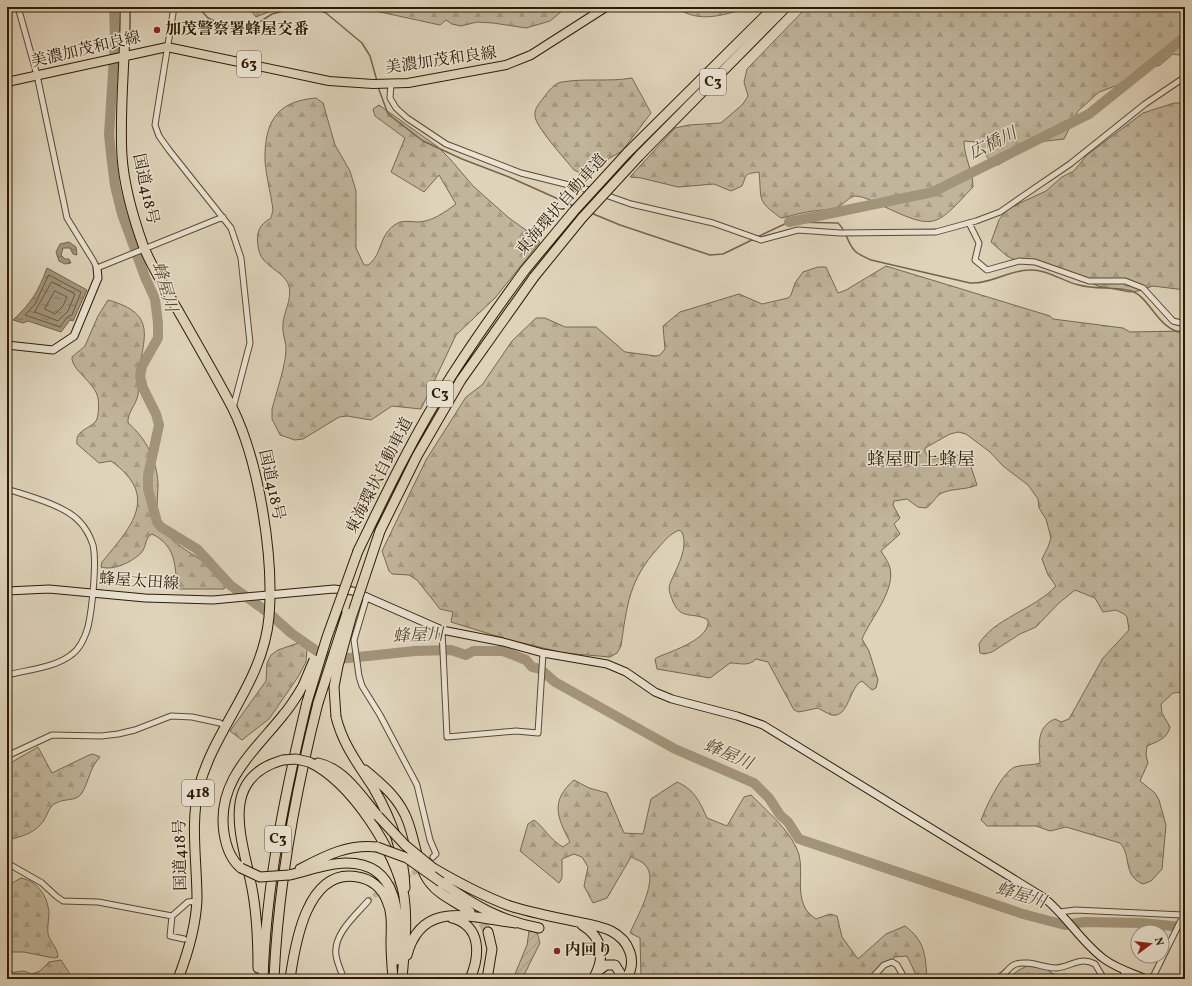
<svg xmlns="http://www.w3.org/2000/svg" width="1192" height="986" font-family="Vollkorn,'Noto Serif JP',serif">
  <defs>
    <pattern id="forest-firs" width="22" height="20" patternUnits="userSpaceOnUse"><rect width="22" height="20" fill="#c1b59c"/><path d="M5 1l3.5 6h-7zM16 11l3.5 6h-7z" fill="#a69b85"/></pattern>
    <pattern id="garden-furrows" width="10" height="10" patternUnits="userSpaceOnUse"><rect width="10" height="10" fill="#c1b59c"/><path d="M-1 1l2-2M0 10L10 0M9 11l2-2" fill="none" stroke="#a69b85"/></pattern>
    <pattern id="water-ripples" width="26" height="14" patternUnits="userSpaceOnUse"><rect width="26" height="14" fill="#a3957c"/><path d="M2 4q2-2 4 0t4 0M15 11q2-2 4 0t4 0" fill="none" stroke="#857963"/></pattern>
  </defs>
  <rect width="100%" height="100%" fill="#dfd4bb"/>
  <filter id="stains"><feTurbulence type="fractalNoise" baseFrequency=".005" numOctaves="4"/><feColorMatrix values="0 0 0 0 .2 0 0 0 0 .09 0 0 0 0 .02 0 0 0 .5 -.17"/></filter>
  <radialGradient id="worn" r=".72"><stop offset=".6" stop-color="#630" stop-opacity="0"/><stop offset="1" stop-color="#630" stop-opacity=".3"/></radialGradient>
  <!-- forest -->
  <path fill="url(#forest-firs)" stroke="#78684f" d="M248,7h33l-25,10z
    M357,7h210l-17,14 -24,7 -33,-5 -16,-1 -16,4 -9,-2 -6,-4 -6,5z
    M675,7h77c-28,7 -51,18 -77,0z
    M807,7h376l2,7v42l-12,-2 -13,11 -25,8 -9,9 -27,10 -21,19 -14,28 -26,3 -40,23 -7,-3 -15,-20 -12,-1c0,17 9,29 9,46 -37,39 -37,44 -88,20 -9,-4 -19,-10 -29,-11 -7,0 -13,10 -21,12 -11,3 -22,2 -33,5 -7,1 -13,4 -21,5 -25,-18 -19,-17 -22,-46 -15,2 -12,2 -17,14l-11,5 -17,-7 -36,3 -37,-9 -11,-1 45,-49 14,-3 32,-2 22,-19 5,-8 -4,-14 3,-13z
    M632,78l19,35 -29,38 -36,21 -4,2 -8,-4c-8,-10 -39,-44 -39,-54 -1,-8 5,-13 9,-19 5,-6 10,-14 18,-15 24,-4 47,0 70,-4z
    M316,98l7,5 12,42 15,26 6,20v57l8,17h4c15,-10 10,-32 30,-42 5,-3 15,-1 21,-1 14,-1 26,-10 37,-18l-17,-29 -15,17 -33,-20 14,-34 -30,-22 -2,-7 6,-4 59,42 13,13 22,26 36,32 24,17 7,7 -45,56 -39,37 -35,74 -29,-3 -21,14 -24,-4 -8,1 -36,22 -8,1 -15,-5 -8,-16v-10c4,-15 14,-45 14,-60 0,-8 -4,-16 -3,-24 0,-14 13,-31 3,-45 -10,-13 -26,-15 -28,-34 -2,-14 1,-21 13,-28l2,-8c-2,-17 -9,-41 -8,-56 1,-36 15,-53 51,-56z
    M1174,103h11v187l-32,-4 -15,5 -9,1 -31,-6 -26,-11 -11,-7 -46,-8 -8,-4 -16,-14 8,-22 8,-11 39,-18 16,-14 12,-6 13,-16 56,-42z
    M886,266l164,50 3,3 70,9 7,4 55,-1v361l-12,1 -12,11 1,9 8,14c-3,12 -12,14 -23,19l-1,9 2,8 -8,18 15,12 4,7 7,25 -4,44 -11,12 -8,3c-21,-9 -11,-28 -23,-41l-54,-16 -16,4 -14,-5h-49l-6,-6c5,-13 21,-48 34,-53 8,-3 17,-1 25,-4 -1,-18 -4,-36 15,-44l6,3 8,-3 34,-61 26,-28 -2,-13 -3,-3 -8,-4 -13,2 -8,-14 -20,-8 -16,13 -23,24 -16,7 -28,18 -8,2 -4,-1 -1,-9c14,-25 56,-35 77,-58l-8,-11 -6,-16 6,-12 3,-9 -5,-19 -7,-11 -1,-9 -10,-14 -25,-19 -13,-14 -24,-18 -8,-2 -8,2 -25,14v4l4,6 4,1 26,-4 11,9 7,21c-10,5 -24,3 -35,8 -6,2 -9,11 -16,15l-8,-1 -11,-8 -13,2 -1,4 7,13 -6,6 6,10 -19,17c3,5 6,9 8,14 9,23 -19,54 -27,74l7,12 9,29 -2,8 -4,2 -10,-9c-13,6 -13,37 -30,34 -4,-1 -10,-5 -14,-7l-19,4 -5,-2 -26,-48 -12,-3c-8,8 -16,4 -26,4l-20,15 -53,-9 -2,-10 3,-2c14,-6 53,-18 50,-37 -14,-9 -28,2 -36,-21 -2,-5 -4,-10 -2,-15 6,-16 19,-35 12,-52l-3,-2c-9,4 -14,10 -21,18 -29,32 -31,57 -37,98l-4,7 -7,4 -46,-4 -58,-14 -55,-17 2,-10 -13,-3 -23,-29 -8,-5 -17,-1 -3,-3 -7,-20 44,-91 40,-63 16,-12 30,-44 24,-23h9l20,9h31l29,25 31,4 4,-1 5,-6 -2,-23 17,-14 59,-18 23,10 26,-6 3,-3 4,-12 8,-11 15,-5h8l12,26 8,-3z
    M108,300c51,14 35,38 30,77 -1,6 1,12 0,18 -2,10 -11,18 -10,28 18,15 29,37 30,61 0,13 -3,27 2,39 8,20 33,30 48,42 7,5 13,14 18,21l-2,3h-47c-2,-25 -1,-43 -25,-55 -8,4 -5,13 -11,19 -9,9 -28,18 -40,14l1,-5c30,-36 58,-66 9,-101l-12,2 -22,-19c-2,-14 11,-14 18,-22 4,-3 4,-19 3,-24 -3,-16 -27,-28 -26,-41l13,-11 13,-30z
    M298,643l4,1 5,5 -1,13 -8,15 -29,42 -27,21 -12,-9 36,-50 1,-18 4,-8 7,-5z
    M38,747l14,26 37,-18 4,-1 7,3c-10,10 -11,24 -18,36 -6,9 -17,5 -26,10 -7,3 -8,11 -12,17 -8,13 -23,17 -37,20v-75z
    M574,780l15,8 18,5 17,40 19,1 8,-35 26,-17c17,7 23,20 30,36l20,8 17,-29 7,-2c15,15 36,33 45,52 10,18 -1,42 9,61 2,4 7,8 11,11l14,-5 7,2 5,21 16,22 28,-25 19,-8c20,15 20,28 22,51l-9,2 -11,-23 -12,1 -29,22h-227l2,-3 -1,-38 -10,-5c6,-15 30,-54 15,-68 -3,-4 -10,-6 -14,-8l-24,41 -14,5 -9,-17 4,-19 -6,-10 -8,-3 -12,5v19l-3,5 -39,-32 8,-27 6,-4c11,8 16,20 29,27l7,-5c-13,-25 -20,-41 4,-62z
    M21,878c16,3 26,17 28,34 0,7 -2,15 -1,22 2,8 10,14 10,23l-4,1 -30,-6h-17v-66z
    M61,960l12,19h-66v-6l17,-2 8,3 8,-3 9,-9z
    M1031,964l12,3 19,12h-55l12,-9z"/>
  <!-- garden -->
  <path fill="url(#garden-furrows)" stroke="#78684f" d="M529,931l8,1 3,11 -18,36h-9l14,-34z"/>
  <!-- water -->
  <path fill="url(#water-ripples)" stroke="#75644b" d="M69,242l7,5 1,8 -4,-1 -3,-6h-7l-2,7 4,4h4l2,4 -6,1 -6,-3 -3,-9 4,-8z
    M47,268l40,22 -14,31 -3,-1 -9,12 -33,-11 -5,2 -10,-3c19,-18 25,-28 34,-52z"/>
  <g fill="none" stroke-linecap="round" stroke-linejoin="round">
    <!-- shore -->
    <path stroke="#69583f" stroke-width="1" d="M49,275l32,17 -9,23 -5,2 -7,10 -35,-12 10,-11z
      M52,282l23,12 -7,17 -10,10 -23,-9z
      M55,291l12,6 -4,9 -8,8 -10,-5z"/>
    <!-- stream -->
    <path stroke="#75644b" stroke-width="1.5" d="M198,7l10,11 18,8 15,2 14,-3 17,-11 19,-5h25l10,4 36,30 8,13 7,25
      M378,87l10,27 35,27 39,18 47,18 65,29
      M591,213l29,12 90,30 13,-1 31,-15
      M757,237l32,-15 49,1c8,7 9,19 16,27 4,5 11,7 17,10l99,23c21,1 39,-13 59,-13 18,-1 33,11 50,15 17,5 36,1 52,6 19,5 27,41 54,42"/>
    <!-- river -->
    <path stroke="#a3957c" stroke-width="10" d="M114,7l1,35 -6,92 2,20 4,32 7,28 23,63 10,22 3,24v15l-16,28 -2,10 3,12 13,26 3,11 -11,51v13l9,33 4,5 36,22 33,36 40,29 21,19 30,21 18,5 76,-8 36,-1 15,5 7,-4h30l23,9 6,7 8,2 15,13 120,67 79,34 15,15 11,17 8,7 11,17 224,75 42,11 19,-3 58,1 40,4 3,2
      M789,222l144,-30 156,-78 96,-77"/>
    <!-- street-tunnel -->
    <path stroke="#bcaf96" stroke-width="5" stroke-dasharray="5 2.5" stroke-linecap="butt" d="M368,901l7,-6 40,-23 18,-15"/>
    <!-- highway-tunnel -->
    <path stroke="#bcaf96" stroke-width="9" stroke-dasharray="9 4.5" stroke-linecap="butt" d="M472,914l10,8 6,10"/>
    <!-- street casing -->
    <g stroke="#5b4930" stroke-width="7">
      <path id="street" d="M18,7l19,68 30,143 26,42 4,8 126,-51
        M174,7l-19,118 4,11 10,14 62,78 10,30 9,85 -17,65
        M391,84l-1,14 6,10 11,10 39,26 75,29 76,19 34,12 82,19 48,17 37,-10 42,3 96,-1 40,-11 24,-9 23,-16 47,-32 75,-60 40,-27
        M969,223l10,20 -4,17 12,10 32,-9 16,1 54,19h36l18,7 30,33 12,3
        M7,489c21,7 57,16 72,32 6,6 11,15 14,24 4,18 -1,64 -5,82 -3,10 -8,22 -17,28 -17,13 -44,15 -64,20
        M367,596l-13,44 5,36 3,10 18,29 37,70 13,55 6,14 -3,3
        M442,630l5,107 69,-6 22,2 5,-80
        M7,756l45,-21 49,1 17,-2 17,-4 36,-14 21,1 28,6 6,4
        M7,863l35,20 14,13 7,5 35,1 74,14
        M1060,912l15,-2 108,5
        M184,939l-14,-3 2,-20 16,-14 9,-1
        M344,979c-3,-8 -7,-16 -8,-24 -3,-21 20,-40 32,-54
        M871,979l13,-14 8,-3 5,3 8,14
        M992,979c3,-1 7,-1 9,-3 6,-3 8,-10 15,-12 13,-4 27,4 40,4 15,-1 23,-12 39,-4l9,15
        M1121,979l4,-8
        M1152,979l32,-65"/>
    </g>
    <!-- secondary casing -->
    <g stroke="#2f1b02" stroke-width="9">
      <path id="secondary" d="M7,345l46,5 21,-14 24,-58 -1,-10
        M7,591l42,-2 96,9 68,2 121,-11 19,2 89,39 61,12 40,11 64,11 19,8 29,20 17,7 65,17 26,9 280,172c23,18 38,45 61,62 12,9 28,14 42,20"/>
    </g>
    <!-- primary casing -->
    <g stroke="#2f1b02" stroke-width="10">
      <path id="primary" d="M7,82l160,-35 162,34 44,3 35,-1 98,-18 25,-10 75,-48"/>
    </g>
    <!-- highway casing -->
    <g stroke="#2f1b02" stroke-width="11">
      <path id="highway" d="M125,7c1,50 -6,99 -3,149 2,30 11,61 21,89 7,19 19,37 29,55 20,35 41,71 60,107 27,54 42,150 37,210 -6,66 -54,110 -70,170 -9,36 -2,75 -2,112 -1,28 -9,54 -19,80
        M627,153l147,-146
        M639,156l147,-149
        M380,531l37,-75 44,-76 73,-103
        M358,551c29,-60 58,-120 94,-176 23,-36 48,-71 73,-105
        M336,717c7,28 22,47 37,70 18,31 31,65 32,101
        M309,762c42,20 87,89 95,134 4,27 0,56 -2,83
        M318,763c27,6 43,33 60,53
        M365,770c18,15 35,29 43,52 7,19 9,44 22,61 10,13 27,19 40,29
        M241,868c-11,-9 -15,-22 -17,-35 -8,-53 32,-83 60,-119 7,-8 13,-18 19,-28
        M433,868c24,14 50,28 77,38 22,7 45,11 68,16 11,2 23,4 33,9 18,9 27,30 15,48
        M300,869c25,-13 47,-25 77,-22
        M289,875c19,-4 38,-12 57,-12 56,0 53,57 51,97
        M441,882c34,24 58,38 98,46
        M452,918c30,8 28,38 18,61
        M582,925c22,13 23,34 11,54
        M407,955c15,-57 66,-37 109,-32
        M258,968c0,-25 -1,-50 -5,-74 -8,-49 -39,-115 30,-134
        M598,971l8,-6h9l5,8v6
        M263,979c3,-94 22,-186 44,-277
        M274,979c4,-94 21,-185 44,-276
        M290,979c5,-35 17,-112 68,-102 13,2 24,11 29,24 6,13 4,27 4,42 0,12 1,24 2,36
        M487,979l5,-30 -4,-17"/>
    </g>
    <!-- street -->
    <use href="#street" stroke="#eae3d3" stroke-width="5"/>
    <!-- secondary -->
    <use href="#secondary" stroke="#eae3d3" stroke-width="7"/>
    <!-- primary -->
    <use href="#primary" stroke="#dfd4bb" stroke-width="8"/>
    <!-- highway -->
    <use href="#highway" stroke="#dfd4bb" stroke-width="9"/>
    <!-- highway-bridge casing -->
    <g stroke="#2f1b02" stroke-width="11" stroke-linecap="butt">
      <path id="highway-bridge" d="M525,270l49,-59 53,-58
        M534,277l48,-59 57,-62
        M303,686l11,-26
        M307,702l20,-65 31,-86
        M318,703l29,-90
        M336,717l-2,-30 4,-21 13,-48 29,-87
        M283,760l13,-1 13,3
        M378,816l27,29 28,23
        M377,847l30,11 34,24
        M241,868l19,9 29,-2"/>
    </g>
    <!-- highway-bridge -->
    <use href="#highway-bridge" stroke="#dfd4bb" stroke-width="9"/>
  </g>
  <!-- markers -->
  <g fill="#8f2418" stroke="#eae3d3" stroke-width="1.5">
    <circle cx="157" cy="30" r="4"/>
    <circle cx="557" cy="951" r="4"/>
  </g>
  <g text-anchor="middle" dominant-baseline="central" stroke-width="3" stroke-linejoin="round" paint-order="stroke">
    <!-- shield labels -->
    <g fill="#eae3d3" stroke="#675741" stroke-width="1">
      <rect x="237" y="51" width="24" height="26" rx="3"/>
      <rect x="700" y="69" width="26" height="26" rx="3"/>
      <rect x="427" y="381" width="26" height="26" rx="3"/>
      <rect x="182" y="780" width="32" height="26" rx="3"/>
      <rect x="265" y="826" width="26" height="26" rx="3"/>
    </g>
    <g font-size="15" font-weight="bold" fill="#2f1b02">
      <text x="249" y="64">63</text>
      <text x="713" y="82">C3</text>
      <text x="440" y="394">C3</text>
      <text x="198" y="793">418</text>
      <text x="278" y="839">C3</text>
    </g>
    <!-- poi labels -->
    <g font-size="16" font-weight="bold" fill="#2f1b02" stroke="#eae3d3" text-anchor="start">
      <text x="165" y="30">加茂警察署蜂屋交番</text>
      <text x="565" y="951">内回り</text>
    </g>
    <!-- street labels -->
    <g font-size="16" fill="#2f1b02" stroke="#eae3d3">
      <text transform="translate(86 50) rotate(-13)">美濃加茂和良線</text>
      <text transform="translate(441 61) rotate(-8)">美濃加茂和良線</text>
      <text transform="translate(145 189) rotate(78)">国道418号</text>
      <text transform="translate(562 205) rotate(-49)">東海環状自動車道</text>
      <text transform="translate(380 476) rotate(-63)">東海環状自動車道</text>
      <text transform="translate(271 485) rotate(78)">国道418号</text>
      <text transform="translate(139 582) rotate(4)">蜂屋太田線</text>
      <text transform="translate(181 855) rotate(-91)">国道418号</text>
    </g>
    <!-- water labels -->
    <g font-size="17" font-style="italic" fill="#58462d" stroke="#eae3d3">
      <text transform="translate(993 144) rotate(-26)">広橋川</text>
      <text transform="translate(164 287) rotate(74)">蜂屋川</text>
      <text transform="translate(418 636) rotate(-2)">蜂屋川</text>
      <text transform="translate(728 755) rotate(24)">蜂屋川</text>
      <text transform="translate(1021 896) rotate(17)">蜂屋川</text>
    </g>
    <!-- quarter labels -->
    <g font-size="18" fill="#2f1b02" stroke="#eae3d3">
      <text x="921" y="460">蜂屋町上蜂屋</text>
    </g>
  </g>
  <!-- margin -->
  <rect width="1192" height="986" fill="none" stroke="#dfd4bb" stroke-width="24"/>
  <rect x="8" y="8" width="1176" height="970" fill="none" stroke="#2f1b02" stroke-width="2"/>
  <rect x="12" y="12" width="1168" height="962" fill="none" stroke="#2f1b02"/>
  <!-- north arrow -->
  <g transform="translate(1150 944) rotate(75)"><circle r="19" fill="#eae3d3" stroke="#9f937f"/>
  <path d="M0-3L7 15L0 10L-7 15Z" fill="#8f2418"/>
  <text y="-6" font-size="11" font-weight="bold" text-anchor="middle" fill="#2f1b02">N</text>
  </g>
  <rect width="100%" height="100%" filter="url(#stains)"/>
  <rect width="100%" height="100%" fill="url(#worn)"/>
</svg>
